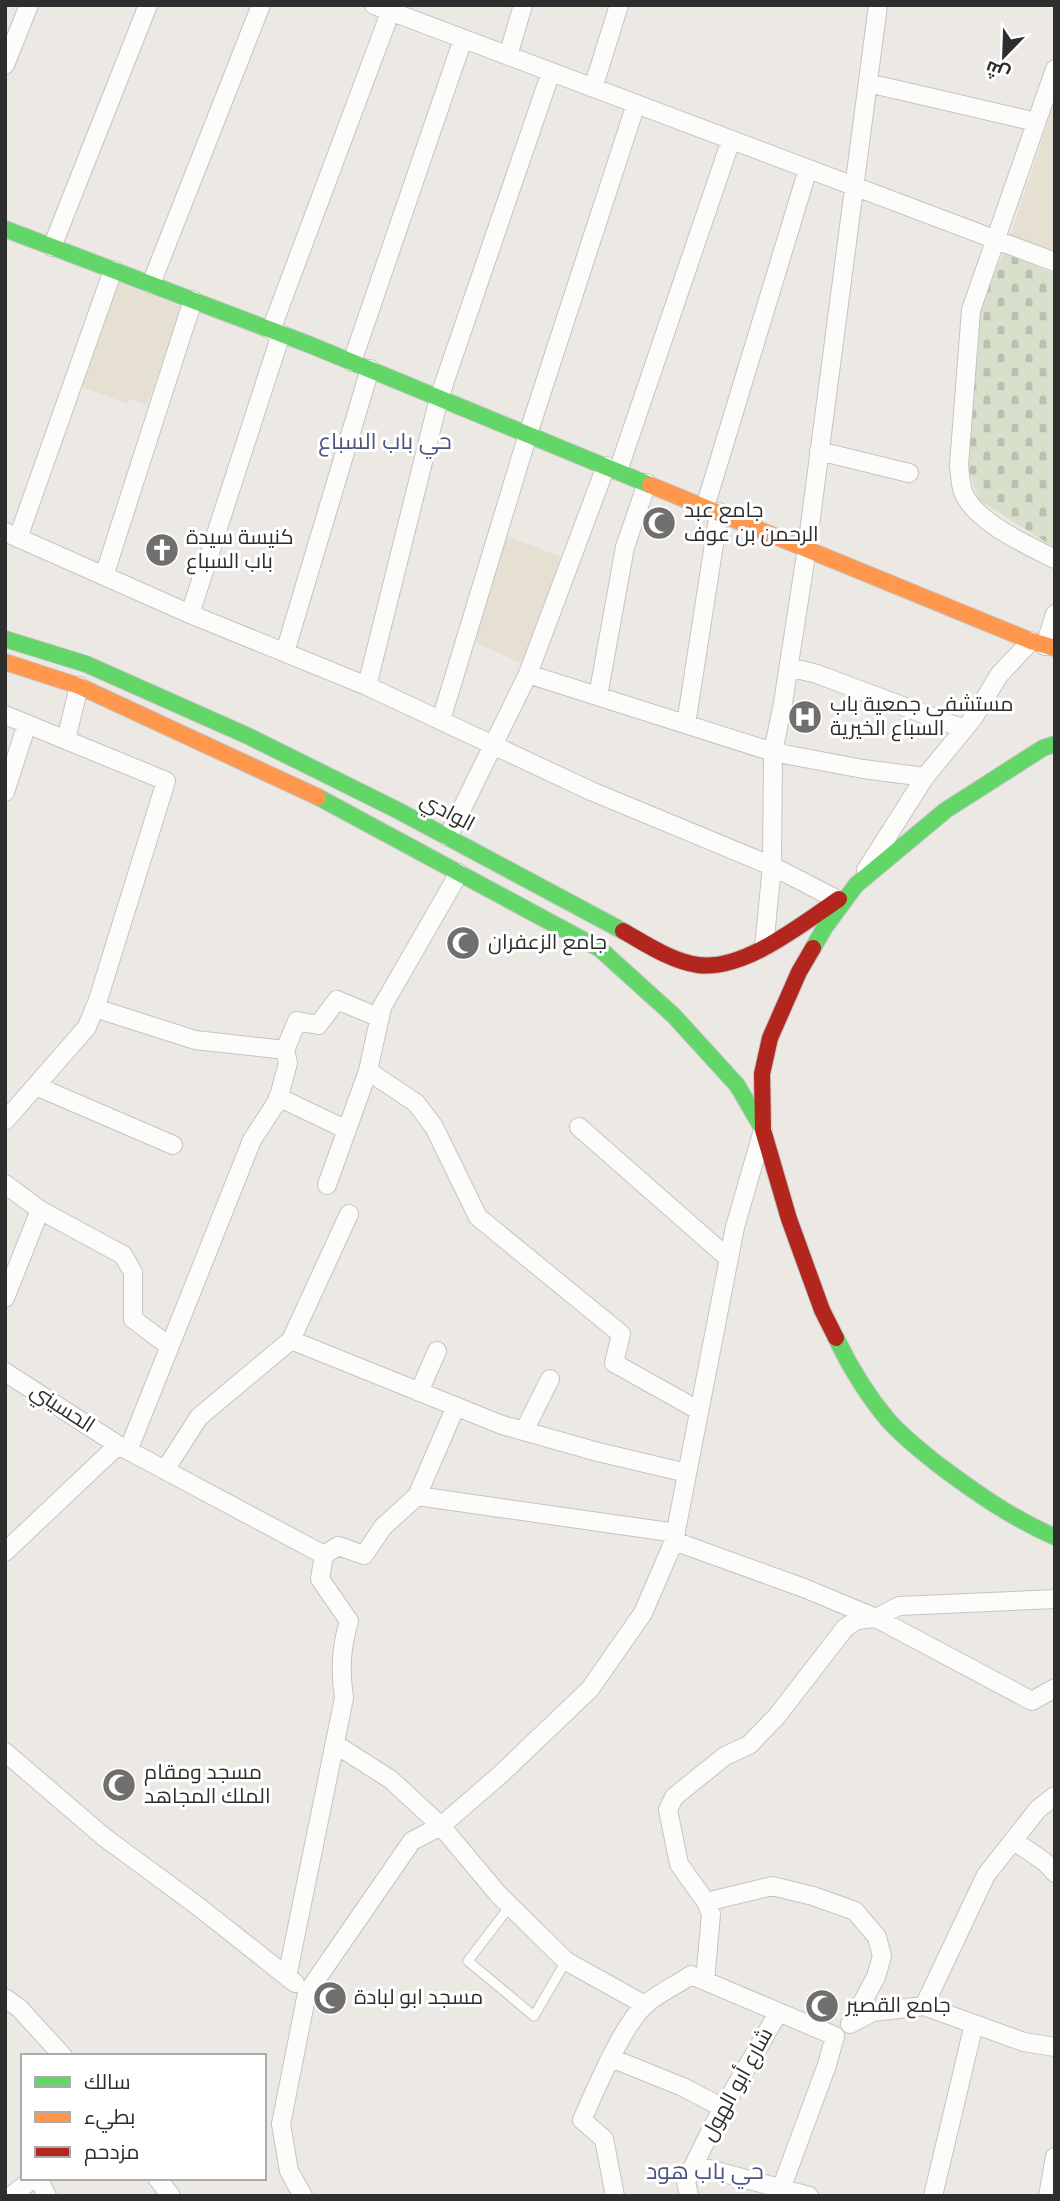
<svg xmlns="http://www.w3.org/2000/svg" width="1060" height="2201" font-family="Overpass,Cairo,sans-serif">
  <defs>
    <pattern id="cemetery-stones" width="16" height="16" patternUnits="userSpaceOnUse" patternTransform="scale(1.75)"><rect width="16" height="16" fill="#d8e0cc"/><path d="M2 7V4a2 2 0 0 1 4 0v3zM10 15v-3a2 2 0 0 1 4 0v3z" fill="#bac0b0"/></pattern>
  </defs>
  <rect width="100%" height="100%" fill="#ece8e4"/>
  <!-- education -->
  <path fill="#e6e0d3" d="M1055,101v155l-42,-15 -2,-8z
    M117,282l66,25 -36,98 -17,-6 -2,5 -49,-18z
    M504,535l60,23 -42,106 -51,-24z"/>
  <!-- cemetery -->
  <path fill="url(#cemetery-stones)" d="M1004,252l51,22v274l-76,-48 -11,-30 8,-160z"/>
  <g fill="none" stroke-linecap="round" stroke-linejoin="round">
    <!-- lane casing -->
    <g stroke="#c5c4c5" stroke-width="11">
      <path id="lane" d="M510,1906l-42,55 66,55 32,-55"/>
    </g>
    <!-- street casing -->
    <g stroke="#c5c4c5" stroke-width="20">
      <path id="street" d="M374,5l681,257
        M508,56l15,-51
        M5,65l24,-60
        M1055,69l-84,241 -12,155c1,9 1,18 4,27 12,30 64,53 92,67
        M868,83l168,39
        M593,88l26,-83
        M52,247l96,-242
        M151,284l110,-279
        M271,330l122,-325
        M352,362l111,-323
        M819,451l90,22
        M618,471l113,-331
        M705,507l103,-338
        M5,532l185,82 177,72 224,105 181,75 66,34
        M18,538l95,-268
        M104,576l89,-276
        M190,614l91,-280
        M1045,646l10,-32
        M285,652l85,-283
        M789,667l28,7 147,55
        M528,674l245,78 90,17 62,8
        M367,686l72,-288 112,-326
        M598,696l27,-149 22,-64
        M5,715l61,25 13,-54
        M441,720l87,-286 108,-330
        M686,724l33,-212
        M5,792l22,-68
        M448,837l80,-163 78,-208
        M866,870l59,-93 49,-60 25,-42 32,-34
        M459,873l-77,134 -14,64 48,32 18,24 44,90 143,117 -7,29 84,47
        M764,947l8,-81 1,-114 10,-49 24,-155 71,-543
        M95,1008l100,32 90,10
        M36,1086l137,59
        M278,1097l69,33
        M5,1121l82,-94 11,-27 68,-219 -100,-41
        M579,1127l149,131
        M763,1130l-28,97 -61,314 130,47 72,30 23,-12 156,-7
        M5,1184l35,26 -35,88
        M327,1185l41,-114
        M40,1210l83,45 10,17v47l36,27
        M291,1340l58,-126
        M5,1372l113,73 206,110 14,-9 26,9 19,-28 34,-31 259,37
        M419,1392l18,-41
        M524,1431l26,-52
        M128,1451l124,-311 26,-40 10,-37 -3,-13 12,-29 21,4 19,-25 43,18
        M165,1470l34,-53 92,-77 211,85 96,27 89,21
        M417,1496l39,-90
        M5,1552l113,-107
        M335,1744l55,35 51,47 57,68 68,67 79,44
        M5,1752l99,85 95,70 96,76
        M1055,1796l-17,13 -52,66 -62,131 100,36 31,5
        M1014,1841l31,21 10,11
        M706,1902l66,-16 41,10 42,15 22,26 5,19 -6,21 -25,46
        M287,1977l57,-279c-4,-28 -3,-50 5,-77l-29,-42 4,-24
        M705,1981l6,-67 -5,-12 -27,-38 -11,-54 6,-13 51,-41 24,-11 28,-29 68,-88 12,-8 19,-2 156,83 23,-13
        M5,1998l14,10 44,48
        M850,2024l23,-12 51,-6
        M611,2058l72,29 40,21
        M694,2165l115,31
        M38,2178l9,18
        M157,2178l14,18
        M11,2196l23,-18
        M303,2196l-14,-25 -8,-47 26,-131 105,-152 29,-15 60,-52 89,-85 53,-76 31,-72
        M615,2196l-11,-57 -22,-19c13,-29 40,-94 63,-115 13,-12 32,-20 46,-30l144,61 -8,29 -46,124
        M689,2196l-3,-15 28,-57 64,-111
        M933,2196l41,-172
        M1048,2196l7,-39"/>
    </g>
    <!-- fast casing -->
    <g stroke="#c5c4c5" stroke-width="18">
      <path id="fast" d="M5,229l303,115 342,141
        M5,639l81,25 162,72 149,74 226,121
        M318,797l282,152 74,67 63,69 24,41
        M813,948l12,-21 31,-42 90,-75 97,-62 12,-4
        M836,1338c14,29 31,57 52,82 14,16 32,30 48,43 40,30 74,54 119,74"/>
    </g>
    <!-- slow casing -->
    <g stroke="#c5c4c5" stroke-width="18">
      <path id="slow" d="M650,485l381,156 24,7
        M5,662l74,24 239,111"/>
    </g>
    <!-- jam casing -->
    <g stroke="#c5c4c5" stroke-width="18">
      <path id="jam" d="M623,931c23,13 48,30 75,34 46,6 104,-41 141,-66
        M813,948l-14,24 -29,66 -8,36 1,56 26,89 33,91 14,28"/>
    </g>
    <!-- lane -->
    <use href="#lane" stroke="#fcfcfb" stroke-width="9"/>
    <!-- street -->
    <use href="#street" stroke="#fcfcfb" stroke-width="18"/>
    <!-- fast -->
    <use href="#fast" stroke="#63d668" stroke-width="16"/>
    <!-- slow -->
    <use href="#slow" stroke="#ff974d" stroke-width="16"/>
    <!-- jam -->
    <use href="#jam" stroke="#b3261e" stroke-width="16"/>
  </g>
  <!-- icons -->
  <defs>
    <g id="mosque-disc" transform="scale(1.75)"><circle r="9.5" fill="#706f6e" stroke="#fff"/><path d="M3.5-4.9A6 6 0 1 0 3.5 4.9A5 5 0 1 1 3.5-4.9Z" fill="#fff"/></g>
    <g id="church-disc" transform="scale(1.75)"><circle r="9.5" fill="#706f6e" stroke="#fff"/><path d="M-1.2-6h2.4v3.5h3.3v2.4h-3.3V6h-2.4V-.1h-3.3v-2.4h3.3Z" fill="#fff"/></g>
    <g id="hospital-disc" transform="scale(1.75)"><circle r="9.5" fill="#706f6e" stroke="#fff"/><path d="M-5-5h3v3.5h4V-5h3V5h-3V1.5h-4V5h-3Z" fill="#fff"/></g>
  </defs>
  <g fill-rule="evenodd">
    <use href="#mosque-disc" x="659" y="523"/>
    <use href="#church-disc" x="162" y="550"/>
    <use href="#hospital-disc" x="805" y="717"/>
    <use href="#mosque-disc" x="463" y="943"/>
    <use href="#mosque-disc" x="119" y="1785"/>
    <use href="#mosque-disc" x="330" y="1998"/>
    <use href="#mosque-disc" x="822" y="2006"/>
  </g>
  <g text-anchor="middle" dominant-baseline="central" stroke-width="6" stroke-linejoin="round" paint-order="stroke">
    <!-- poi labels -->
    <g font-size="21" fill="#2e2e2e" stroke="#fff" text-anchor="start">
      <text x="684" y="511">جامع عبد<tspan x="684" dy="24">الرحمن بن عوف</tspan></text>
      <text x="186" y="538">كنيسة سيدة<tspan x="186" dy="24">باب السباع</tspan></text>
      <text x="830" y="705">مستشفى جمعية باب<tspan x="830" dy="24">السباع الخيرية</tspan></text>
      <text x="488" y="943">جامع الزعفران</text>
      <text x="144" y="1773">مسجد ومقام<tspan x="144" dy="24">الملك المجاهد</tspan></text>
      <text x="354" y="1998">مسجد ابو لبادة</text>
      <text x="846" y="2006">جامع القصير</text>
    </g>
    <!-- street labels -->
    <g font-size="21" fill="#2e2e2e" stroke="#fff">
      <text transform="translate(447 813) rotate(28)">الوادي</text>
      <text transform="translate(62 1409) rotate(33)">الحسيني</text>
      <text transform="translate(738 2085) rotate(-61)">شارع أبو الهول</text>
    </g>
    <!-- neighbourhood labels -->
    <g font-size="23" fill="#4d5680" stroke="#fff">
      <text x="385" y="443">حي باب السباع</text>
      <text x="705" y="2173">حي باب هود</text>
    </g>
  </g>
  <!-- border -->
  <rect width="1060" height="2201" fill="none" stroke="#2e2e2e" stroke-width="14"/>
  <!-- legend -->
  <rect x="21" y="2054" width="245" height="126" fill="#ffffff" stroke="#ababab" stroke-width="2"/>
  <rect x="35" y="2077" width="35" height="10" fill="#63d668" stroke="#ababab" stroke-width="2"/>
  <text x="84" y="2089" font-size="21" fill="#2e2e2e">سالك</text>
  <rect x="35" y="2112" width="35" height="10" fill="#ff974d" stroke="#ababab" stroke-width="2"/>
  <text x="84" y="2124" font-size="21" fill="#2e2e2e">بطيء</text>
  <rect x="35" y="2147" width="35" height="10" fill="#b3261e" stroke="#ababab" stroke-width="2"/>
  <text x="84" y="2159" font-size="21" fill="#2e2e2e">مزدحم</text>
  <!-- north arrow -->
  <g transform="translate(1004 56) rotate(203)" stroke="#ffffff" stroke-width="5" paint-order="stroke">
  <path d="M0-5L12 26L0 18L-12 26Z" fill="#2e2e2e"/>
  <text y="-10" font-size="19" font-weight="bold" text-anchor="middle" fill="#2e2e2e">ش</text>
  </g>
</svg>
